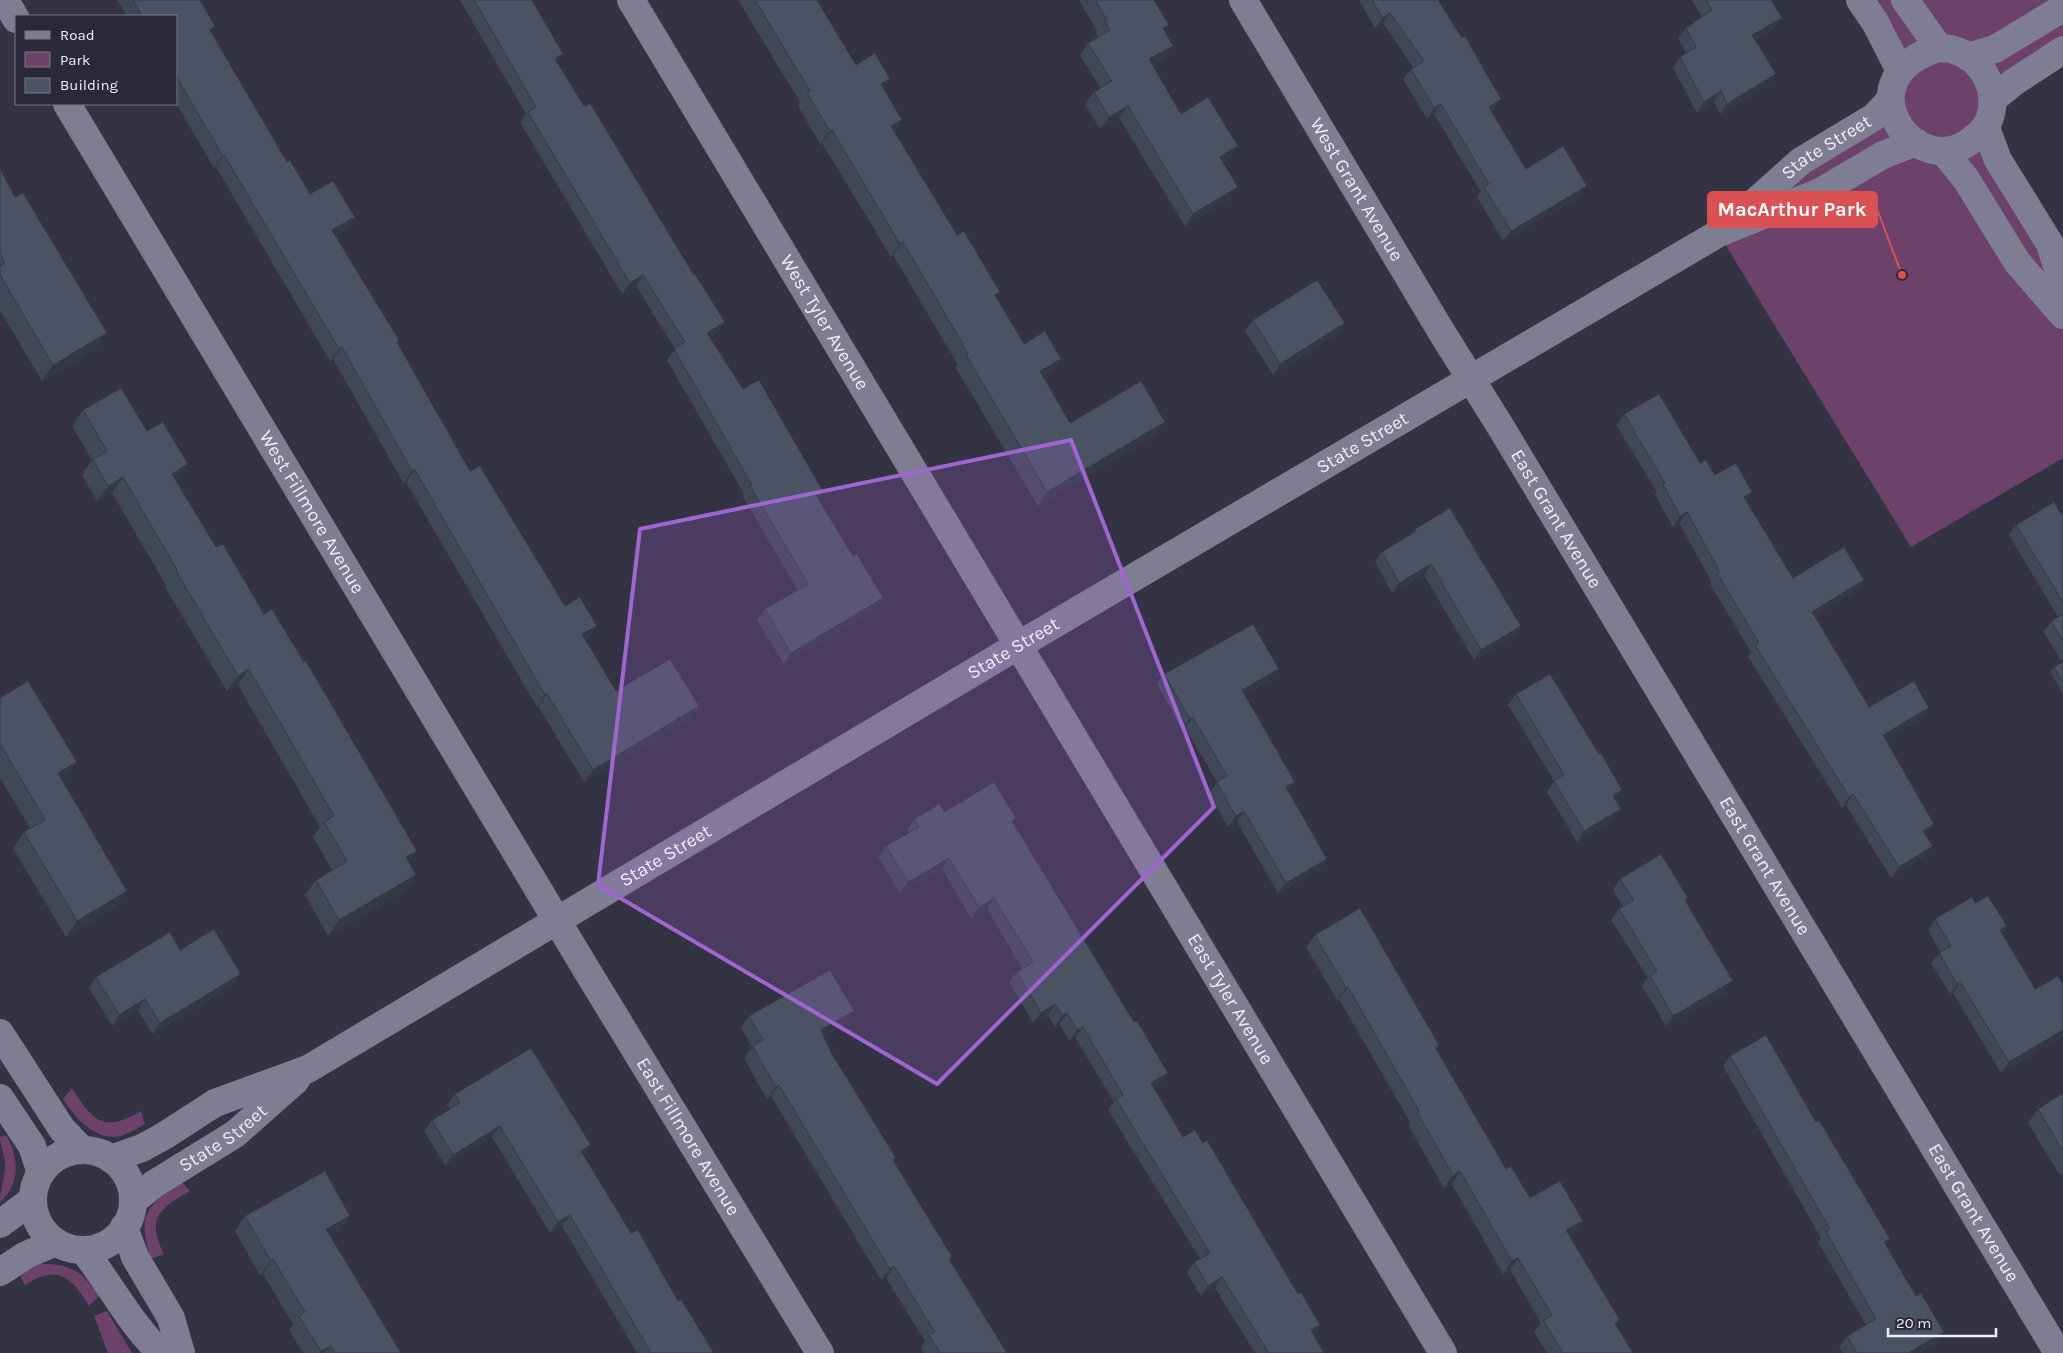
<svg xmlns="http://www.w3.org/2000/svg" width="2063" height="1353" font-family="Karla,sans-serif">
  <rect width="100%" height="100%" fill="#343344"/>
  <!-- green -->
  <path fill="#6c416a" d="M1860,0h203v50l-72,64 72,171v173l-152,89 -174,-283 -18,-31 173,-148z
    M72,1088c20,32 31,46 69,23l4,13c-6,4 -14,8 -21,11 -27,9 -49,-17 -61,-36z
    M6,1135c13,21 15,50 -6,67 0,-13 5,-24 5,-37 0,-10 -5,-18 -5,-28z
    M181,1181l9,10c-31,18 -44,27 -26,63l-13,5c-14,-42 -5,-54 30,-78z
    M40,1264c30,-1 42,7 59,32l-10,10c-18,-30 -31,-42 -64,-21l-6,-11z
    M107,1311l25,42h-24l-14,-37z"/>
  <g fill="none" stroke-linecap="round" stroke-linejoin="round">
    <!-- street -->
    <g stroke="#7e7d91" stroke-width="28">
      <path d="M5,0l11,19"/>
      <path id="s1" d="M631,0l812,1353"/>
      <path id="s2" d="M1243,0l198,331 61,98 556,924"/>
      <path d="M1860,0l15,22 25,49"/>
      <path d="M1905,0l34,48"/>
      <path id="s3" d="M67,104l519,865 234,384"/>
      <path d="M1986,128l12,32 52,84 13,41"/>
      <path d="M1943,151l23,28 51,83 46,53"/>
    </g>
    <!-- secondary -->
    <g stroke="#7e7d91" stroke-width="28">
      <path d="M1939,48c5,1 11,0 15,2 29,8 46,42 35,70 -5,11 -13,17 -23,24 -57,34 -122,-68 -27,-96z"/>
      <path d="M1968,57l27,-8 68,-41"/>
      <path d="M1993,99l21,-17 49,-32"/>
      <path id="s4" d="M1736,219l65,-58 73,-44 15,-16"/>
      <path d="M0,1033l62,96 19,20"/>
      <path d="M0,1098l32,48 9,27"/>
      <circle cx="83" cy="1200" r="50"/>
      <path id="s5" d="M111,1159l31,-11 22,-12 51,-33 93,-34 711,-424 700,-412 101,-41 63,-37 33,-13"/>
      <path id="s6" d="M133,1201l21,-17 81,-50 61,-54"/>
      <path d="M0,1224l32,-24"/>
      <path d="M124,1227l11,30 36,61 10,35"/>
      <path d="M84,1251c26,33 47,74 77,102"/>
      <path d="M0,1272l26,-17 30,-13"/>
    </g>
  </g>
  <!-- wall -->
  <path fill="#404756" d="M117,0h83l11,32 76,130 23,32 45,23 -9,12 -10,6 134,236 95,135 23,32 -3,2 31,51 83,15 -8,13 -107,63 -46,-76 -1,1 -131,-225 -2,2 -71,-125 -3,2 -114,-194 -2,1 -38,-65v-87h-49z
    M460,0h72l31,54 -6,8 27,44 110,169 31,47 -7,10 -8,5 33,52 80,102 -5,7 58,111 -92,55 -27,-44 8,-11 33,-19 -55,-93 1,-3 -77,-134 8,-11 -39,-63 -14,8 -102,-172 6,-8z
    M738,0h79l39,65 34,14 -7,9 19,32 -8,11 130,213 37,15 -9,13 -8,5 26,46 86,12 -118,71 -82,-138 2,-3 -65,-110 -2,2 -69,-114 -2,1 -22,-38 2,-4z
    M1079,0h75l11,31v27l-12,7 28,49 49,44 -7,4 7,37 -45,27 -66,-108 -19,11 -15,-25 9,-12 6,-4 -20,-33 8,-12 10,-6 -2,-4 1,-2z
    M1359,0h79l56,109 -3,2 35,58 54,27 -77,45 -26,-44 4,-5 -47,-78 -7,5 -24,-40 8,-10 2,-2 -30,-44 -8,5z
    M1692,0h79l3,29 -19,11 21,34 -8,11 -48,29 -6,-12 -17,11 -24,-45 7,-11 6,-4 -8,-15 8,-10 16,-11z
    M0,169l96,180 -54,32 -42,-71z
    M1253,320l92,3 -8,11 -64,41 -28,-44z
    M83,410l64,21 41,33 -10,16 -2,1 240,394 -11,16 -77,45 -23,-41 11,-15 16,-10 -19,-33 7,-10 -82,-142 -11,6 -62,-104 1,-2 -54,-92 -15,8 -15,-26 10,-15 -20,-34z
    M1624,414l76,49 46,38 47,77 71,2 -8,11 -41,25 54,91 53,11 -36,21 48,85 -8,11 -1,22 -34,21 -45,-73 -4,3 -94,-152 3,-4 -41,-68 1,-3 -32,-58 -6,4 -18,-32 2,-3 -41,-67z
    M2063,514v145l-2,1 -17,-28 7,-11 7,-4 -49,-82 7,-10z
    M1415,529l106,97 -8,11 -39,23 -50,-85 -32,18 -17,-31 7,-10 29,-17z
    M2063,662v32l-13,-22 4,-5z
    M1164,674l107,5 -26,15 43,97 39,68 -7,10 -42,24 -41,-71 -9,5 -19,-34 8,-11 -32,-54 -3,2 -25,-46z
    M1516,694l98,126 -37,22 -30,-50 7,-11 -46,-76z
    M0,698l66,79 -5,3 55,126 -50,31 -53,-89 11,-16 6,-4 -30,-50z
    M944,812l69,11 147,261 -6,4 29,49 137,188 -6,9 10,19h-69l-40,-65 -14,8 -14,-23 7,-11 6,-3 -92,-149 6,-8 -39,-65 -6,4 -9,-17 -5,3 -7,-12 -15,8 -24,-41 8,-10 5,-4 -35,-59 -16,9 -29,-49 -42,24 -22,-36 8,-11 23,-13 -2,-3 7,-11z
    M1620,879l68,19 -2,3 39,91 -59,34 -24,-40 6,-8 -37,-58 8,-11 4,-3 -10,-16z
    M1975,903l32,23 -5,7 61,103 -62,37 -48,-80 -3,1 -19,-31 8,-10 1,-1 -12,-22 7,-11z
    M1315,935l124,110 -3,4 70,120 24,29 44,35 -5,3 47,90 17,27h-86l-13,-21 7,-9 -31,-53 -7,4 -51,-90 -8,4 -36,-63 2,-3 -71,-123 -2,1 -31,-53z
    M180,950l54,35 -82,49 -14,-24 -26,16 -23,-38 7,-11z
    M749,1016l96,7 -22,13 9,18 64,104 -3,3 59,96 -2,3 57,93h-83l-3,-6 4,-6 -39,-63 -5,2 -110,-184 -4,3 -23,-41 8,-11 -11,-19z
    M1730,1056l156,189 30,51 28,36 -7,11 -18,10h-76l-4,-6 8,-11 19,-11 -48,-83 3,-4 -98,-172z
    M2063,1093v83l-2,-3 -2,1 -31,-51 10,-14z
    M455,1094l129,62 47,77 83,120h-77l-75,-127 -12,7 -58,-96 -47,28 -21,-34 8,-11 18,-11 -3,-4z
    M245,1216l95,15 -10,5 71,117h-98l-14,-23 4,-6 -30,-50 -3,1 -25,-44z"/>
  <!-- shaded-wall -->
  <path fill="#343946" d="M1390,13l-7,10 -8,5 8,-10z
    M1782,18l-8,11 -30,17 8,-11z
    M1173,46l-8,12 -24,14 8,-13z
    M563,54l-8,11v-6z
    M1776,74l-8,11 -48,29 7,-10z
    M890,79l-9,13v-8z
    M1721,91l-7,11 -17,11 7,-11z
    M1501,99l-7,10 -12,8 7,-10z
    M1441,104l-7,10 -7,5 7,-11z
    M1128,106l-9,12 -19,11 9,-12z
    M902,120l-9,13 -2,-7z
    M832,130l-10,13 -2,1 10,-13z
    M1238,146l-8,12 -19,11 9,-12z
    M224,155l-8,12 -2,1 9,-12z
    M1587,186l-7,10 -77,45 8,-10z
    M1238,187l-8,12 -45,27 8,-12z
    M355,217l-9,12 -22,13 8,-12z
    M903,242l-10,13 -2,2 9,-13z
    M643,275l-7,11 -14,8 8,-11z
    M725,322l-7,10 -18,12 7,-11z
    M1345,323l-8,11 -64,41 7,-11z
    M107,333l-11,16 -54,32 11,-16z
    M342,347l-9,12 -3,2 9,-12z
    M1061,359l-9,13 -21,13 9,-14z
    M1165,422l-9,13 -118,71 9,-14z
    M188,464l-10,16 -17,10 11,-16z
    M415,470l-9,12 -2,2 8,-13z
    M123,477l-11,16 -15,8 11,-15z
    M823,491l-7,10v-6z
    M1752,492l-8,11v-6z
    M1687,512l-8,11 -6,4 7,-11z
    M1431,564l-7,11 -32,18 7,-10z
    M1864,580l-8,11 -51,31 7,-10z
    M883,598l-7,11 -92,55 7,-11z
    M597,626l-9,12 -15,8 9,-12z
    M1521,626l-8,11 -39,23 7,-10z
    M249,669l-11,16 -11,6 11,-15z
    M1279,669l-8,10 -37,21 8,-10z
    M547,694l-9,12 -1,1 8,-12z
    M699,706l-8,13 -107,63 9,-12z
    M1929,708l-7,10 -46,27 7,-10z
    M1193,717l-8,11 -3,2 8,-11z
    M77,762l-11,15 -19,12 11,-16z
    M1295,782l-8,11 -1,-6z
    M1622,790l-7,11 -2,-5z
    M1853,794l-7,11 -4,3 7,-11z
    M1621,809l-7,11 -37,22 7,-11z
    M1244,811l-7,11 -9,5 8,-11z
    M1934,824l-7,10 -12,8 8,-11z
    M1933,846l-8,11 -34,21 8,-11z
    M417,851l-11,15v-9z
    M949,858l-7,11 -42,24 8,-11z
    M1327,859l-7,10 -42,24 8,-10z
    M416,875l-11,16 -77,45 11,-16z
    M127,891l-11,15 -50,31 11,-16z
    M994,898l-7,11 -16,9 8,-11z
    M2007,926l-8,11 1,-7z
    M241,974l-7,11 -82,49 8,-11z
    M1733,981l-8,11 -59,34 7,-10z
    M1960,982l-7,11 -3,1 7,-10z
    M1348,987l-9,12 -2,1 9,-12z
    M145,999l-7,11 -26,16 7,-11z
    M1055,1004l-7,11 -15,8 8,-10z
    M854,1011l-9,12 -33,19 9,-12z
    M1067,1013l-7,11 -5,3 7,-11z
    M1083,1027l-8,10 -6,4 8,-11z
    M2063,1030v6l-62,37 8,-11z
    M1168,1073l-8,11 -17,10 8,-11z
    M779,1085l-8,11 -4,3 9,-12z
    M500,1126l-8,11 -47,28 8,-10z
    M591,1145l-7,11 -3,-5z
    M1460,1171l-8,13 -8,4 9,-13z
    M570,1215l-8,11 -12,7 8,-11z
    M350,1216l-10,15 -24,13 10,-15z
    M1583,1221l-9,12 -17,10 9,-13z
    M1518,1258l-8,12 -7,4 9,-13z
    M273,1259l-10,15 -3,1 11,-14z
    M894,1266l-8,12 -5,2 9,-11z
    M1222,1277l-7,11 -14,8 7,-10z
    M1320,1325l-7,10 -2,-5z
    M1944,1332l-7,11 -18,10h-11z
    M331,1346l-6,7h-5l1,-2z"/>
  <!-- building -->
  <path fill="#4a5264" stroke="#343946" d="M133,0h67l15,26 -5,4 77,132 3,-2 20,34 23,-13 22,36 -23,13 67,110 -2,2 73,129 10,-5 85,140 15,-9 17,29 -15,8 34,57 54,-32 29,47 -106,64 -46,-76 -2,1 -130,-225 -3,1 -70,-124 -3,2 -115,-194 -1,1 -46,-78 2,-1 -3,-4v-57h-34z
    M474,0h58l31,54 -8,5 29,47 6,-3 104,172 1,-1 30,48 -18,11 36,56 16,-9 64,111 -7,4 37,61 4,-2 26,44 -92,55 -26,-44 43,-25 -58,-98 2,-1 -78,-136 11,-7 -42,-67 -13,8 -102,-171 8,-5z
    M755,0h62l39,65 19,-12 15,26 -9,5 21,36 -11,6 66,109 7,-4 36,61 -5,3 29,49 21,-13 16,28 -21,12 30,52 71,-42 24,41 -118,70 -81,-137 2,-2 -65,-111 -3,2 -68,-114 -2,1 -23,-38 3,-2z
    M1095,0h59l15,25 -6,3 10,18 -24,13 32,55 27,-17 30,49 -18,11 18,30 -45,27 -65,-108 -19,11 -15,-25 18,-11 -24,-38 22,-13 -5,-9 2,-1z
    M1372,0h66l24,38 3,-2 36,63 -12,8 37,62 37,-23 24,40 -76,45 -27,-44 5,-3 -48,-80 -7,4 -23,-39 13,-8 -34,-48 -7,5z
    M1706,0h65l11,18 -30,17 24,39 -49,30 -6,-13 -17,11 -24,-45 16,-10 -10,-19 26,-18z
    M0,169l15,28 8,-4 84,140 -54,32 -53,-90v-9l5,-3 -5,-9z
    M1317,280l28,43 -65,41 -27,-44z
    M121,388l26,43 16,-9 25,42 -16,10 44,73 7,-3 41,70 8,-5 32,53 2,-1 111,190 -11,6 10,18 -77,45 -23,-40 31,-19 -23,-39 10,-6 -85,-147 -11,7 -62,-105 1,-1 -54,-93 -15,9 -15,-26 14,-9 -24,-41z
    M1659,394l41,69 6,-3 9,15 21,-12 16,29 -8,5 49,81 51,-31 20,33 -52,32 57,95 45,-26 15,27 -46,27 51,89 -11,7 10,15 -34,21 -46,-73 -4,3 -94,-152 4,-2 -42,-70 3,-1 -33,-60 -7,4 -17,-32 2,-1 -41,-69z
    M2054,502l8,13 1,-1v88l-47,-77z
    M1450,508l71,118 -40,24 -50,-86 -32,19 -17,-31 34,-21 -1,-2z
    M2063,614v27l-12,-20z
    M1253,624l26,45 -37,21 53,92 -9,5 41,72 -41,24 -42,-72 -8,5 -20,-34 11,-6 -34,-59 -3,2 -26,-45z
    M2063,662v20l-9,-15z
    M1550,674l49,80 2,-1 21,37 -9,6 8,13 -37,22 -30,-50 10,-6 -48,-81z
    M28,681l49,81 -19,11 69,118 -50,30 -53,-89 21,-12 -44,-75 -1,1v-48z
    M994,782l22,36 -4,3 122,201 3,-1 31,52 -17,10 32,54 12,-7 8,13 4,-3 91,154 3,-2 19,33 -9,5 13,23h-55l-47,-76 -14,9 -14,-24 16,-9 -94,-154 7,-4 -40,-68 -6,3 -10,-17 -5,3 -7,-12 -14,9 -24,-41 16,-10 -39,-64 -15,9 -30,-49 -41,24 -22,-36 33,-19 -5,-8 26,-15 4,8z
    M1661,854l27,44 -3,2 48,81 -60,35 -23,-40 7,-5 -38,-62 15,-9 -14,-21z
    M1988,896l19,30 -7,4 35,59 23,-13 5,8v46l-54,32 -49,-80 -3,2 -18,-31 12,-7 -16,-27 37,-22 3,6z
    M1360,908l79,137 -4,2 71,122 5,-3 19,32 30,-17 23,40 -17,9 54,90 -5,3 18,30h-70l-20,-33 9,-5 -34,-57 -6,3 -52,-90 -7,4 -36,-63 2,-1 -71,-124 -2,1 -31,-53z
    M214,929l27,45 -81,49 -15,-24 -26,16 -23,-38 74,-45 10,18z
    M830,970l24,41 -33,19 11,24 64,104 -3,2 58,95 1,2 -3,2 58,94h-67l-11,-18 6,-3 -41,-66 -4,3 -111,-184 -3,2 -24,-41 11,-6 -14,-24z
    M1766,1035l50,87 3,-2 71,119 -6,3 32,54 5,-3 23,39 -36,21h-51l-10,-17 29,-17 -50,-87 4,-3 -100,-173z
    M531,1048l60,97 -10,6 50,82 7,-3 40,71 3,-2 33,54h-63l-81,-138 -12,7 -58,-96 -47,29 -21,-35 28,-17 -5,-9z
    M2063,1093v58l-25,-42z
    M325,1171l25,45 -24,13 75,124h-66l-4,-7 -10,5 -22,-35 6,-4 -32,-53 -2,2 -26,-45z"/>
  <!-- marked area -->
  <path fill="#9e66d0" fill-opacity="0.2" stroke="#9e66d0" stroke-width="4" stroke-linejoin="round" d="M1071,440l143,367 -277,277 -339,-199 42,-356z"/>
  <g text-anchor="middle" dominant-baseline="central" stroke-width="5" stroke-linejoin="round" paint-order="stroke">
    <!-- street labels -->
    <g font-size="19" fill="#eeeef9" stroke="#2a2939">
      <text stroke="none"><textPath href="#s4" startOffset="116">State Street</textPath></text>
      <text stroke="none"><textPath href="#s2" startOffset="221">West Grant Avenue</textPath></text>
      <text stroke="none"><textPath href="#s1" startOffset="376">West Tyler Avenue</textPath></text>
      <text stroke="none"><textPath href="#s5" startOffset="1444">State Street</textPath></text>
      <text stroke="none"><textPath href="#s3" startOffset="476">West Fillmore Avenue</textPath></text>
      <text stroke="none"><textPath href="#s2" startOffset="606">East Grant Avenue</textPath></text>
      <text stroke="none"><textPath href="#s5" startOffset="1039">State Street</textPath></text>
      <text stroke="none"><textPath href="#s5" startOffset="634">State Street</textPath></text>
      <text stroke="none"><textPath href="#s2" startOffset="1011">East Grant Avenue</textPath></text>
      <text stroke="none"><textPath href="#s1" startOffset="1165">East Tyler Avenue</textPath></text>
      <text stroke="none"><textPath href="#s6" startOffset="110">State Street</textPath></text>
      <text stroke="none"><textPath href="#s3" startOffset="1205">East Fillmore Avenue</textPath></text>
      <text stroke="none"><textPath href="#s2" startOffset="1416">East Grant Avenue</textPath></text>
    </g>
  </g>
  <!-- callouts -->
  <path fill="none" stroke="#db5052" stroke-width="2" d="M1902 275L1877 209"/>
  <circle fill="#db5052" stroke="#2a2939" stroke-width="2" cx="1902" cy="275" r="5"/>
  <rect fill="#db5052" stroke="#db5052" stroke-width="2" x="1708" y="192" width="169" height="35" rx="5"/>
  <g font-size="20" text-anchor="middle" font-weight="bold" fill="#fff">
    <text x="1792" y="216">MacArthur Park</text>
  </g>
  <!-- legend -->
  <rect x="15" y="15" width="162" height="90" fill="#2a2939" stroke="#787886"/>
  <rect x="25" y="31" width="25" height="8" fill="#7e7d91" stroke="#787886"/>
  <text x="60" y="40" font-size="15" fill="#eeeef9">Road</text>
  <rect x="25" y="52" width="25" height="15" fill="#6c416a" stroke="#787886"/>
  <text x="60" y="65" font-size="15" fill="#eeeef9">Park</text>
  <rect x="25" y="78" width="25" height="15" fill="#4a5264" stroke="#787886"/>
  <text x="60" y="90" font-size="15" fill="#eeeef9">Building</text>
  <!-- scale -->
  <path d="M1888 1328v8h108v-8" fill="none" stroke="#eeeef9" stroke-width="2.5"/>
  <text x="1896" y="1328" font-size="15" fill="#eeeef9" stroke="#2a2939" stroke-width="4" paint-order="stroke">20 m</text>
</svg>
